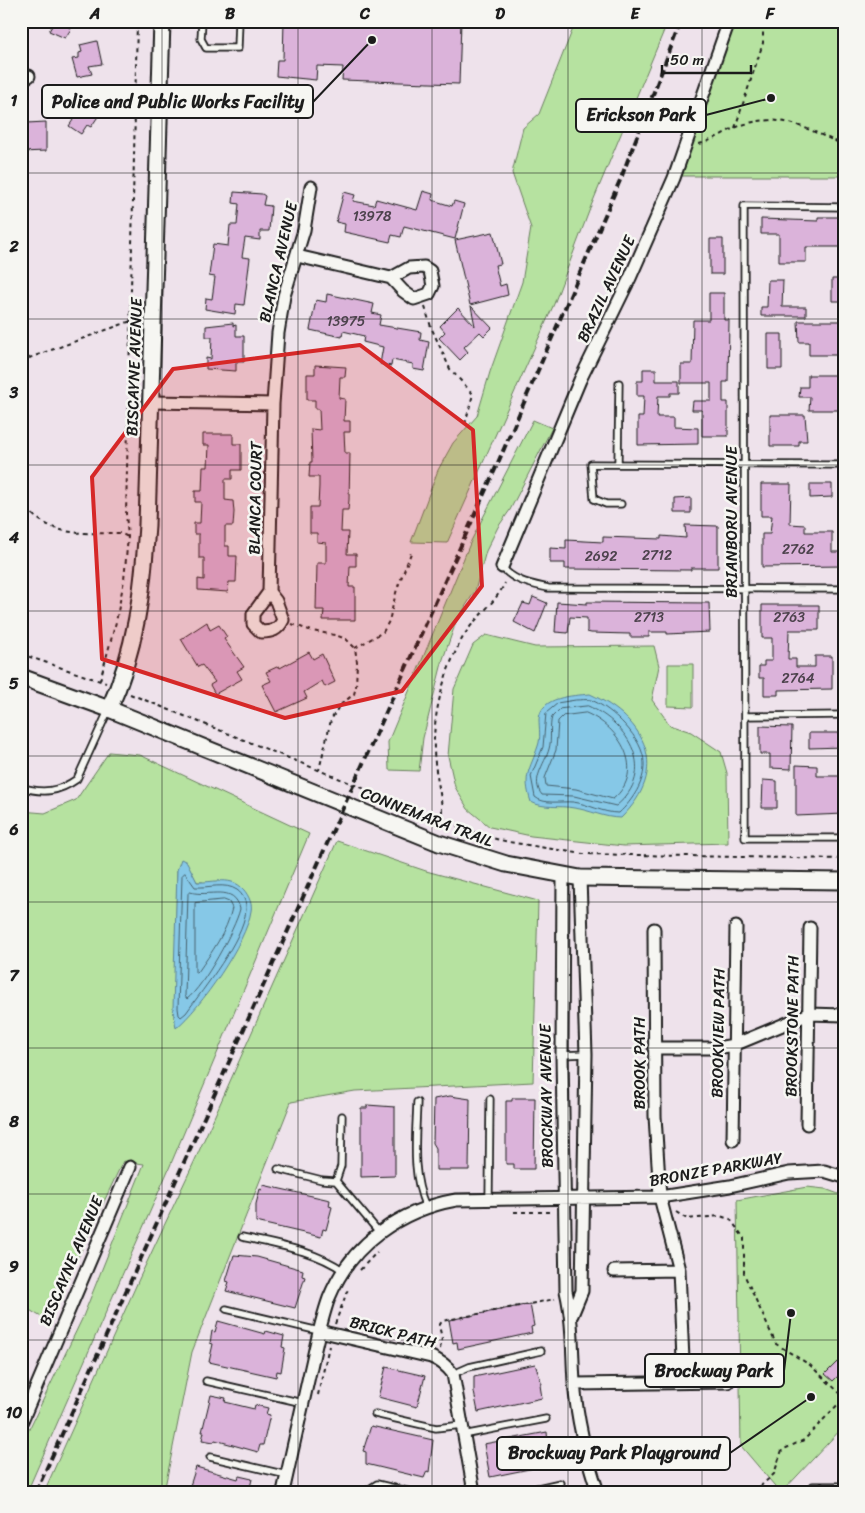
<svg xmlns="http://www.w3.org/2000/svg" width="865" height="1513" font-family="Sriracha,sans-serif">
  <rect width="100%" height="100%" fill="#eee2eb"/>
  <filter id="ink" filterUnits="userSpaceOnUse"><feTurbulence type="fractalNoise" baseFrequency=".02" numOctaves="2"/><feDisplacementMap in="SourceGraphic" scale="10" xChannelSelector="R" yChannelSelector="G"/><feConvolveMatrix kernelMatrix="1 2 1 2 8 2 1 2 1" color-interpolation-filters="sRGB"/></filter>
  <g filter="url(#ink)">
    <!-- green -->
    <path fill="#b6e2a0" stroke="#697f5e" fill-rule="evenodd" d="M576,21h92l-77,185 -37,98 -107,239 -36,-1 27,-72 15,-27 24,-27 13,-44 32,-90 9,-54 -19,-55 11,-45 16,-14z
      M726,21h118v155h-173z
      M533,420l19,8 -42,82 -12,17 -12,24 -11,40 -19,31 -13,37 -20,79 -4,33 -30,-1 -1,-28 27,-65 56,-136z
      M486,635l49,12 119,-1 5,20 -7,34 18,25 21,7 30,20 6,21 1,70 -104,3 -93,-10 -41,-9 -22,-18 -13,-22 -7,-31 6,-67 19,-44z
      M668,664h25v43l-25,-1z
      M109,752l31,3 169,79 -139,332 -143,326h-6v-46l61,-127 62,-155 -21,-3 -75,160 -27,-16v-494l24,2 31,-13zM186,862l11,20h6l-29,136 3,-148z
      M337,841l89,30 112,30 -5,181 -178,9 -64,11 -99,250 -28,140h-120l95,-213 56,-119z
      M807,1187l18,2 19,7v230l-62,66h-2l-39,-46 -4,-246z"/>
    <!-- water -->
    <path fill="#86c8e7" stroke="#5c8396" d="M590,694c57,26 80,76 31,124 -17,0 -31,-8 -47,-10 -15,-3 -30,1 -43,-6 -9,-27 -1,-32 7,-56 3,-8 1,-18 1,-27 2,-23 33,-23 51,-25z
      M181,859l6,3 10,20c14,1 32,-6 44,5 6,5 12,16 10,24 -4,30 -51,98 -75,117l-3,-20 4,-138z"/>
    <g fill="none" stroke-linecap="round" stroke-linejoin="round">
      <!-- shore -->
      <path stroke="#46616d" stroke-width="1" d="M576,700c5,0 10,-1 15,0 21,8 53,39 53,63 1,19 -12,38 -25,50 -17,0 -30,-9 -46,-11 -12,-1 -29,3 -38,-5l-4,-21 12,-29 3,-34 12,-10z
        M588,706c41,18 70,66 28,100l-42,-10 -32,-1c-12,-15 3,-31 7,-46 3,-10 0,-22 3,-32l8,-8z
        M586,713c34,14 61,58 27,86l-37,-10 -30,-3 -1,-8 11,-28 2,-29 5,-5z
        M185,873l10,14c14,1 30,-5 42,3 6,4 10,13 9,20 -3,30 -42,78 -60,103l-5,4 -2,-2 -1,-7 4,-132z
        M190,892c19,6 44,-9 50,17 -5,20 -36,77 -53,90l-2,-3 3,-102z
        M224,900l5,2 3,6c-5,24 -21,45 -34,64l-3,1v-70z"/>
    </g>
    <!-- building -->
    <path fill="#dbb3da" stroke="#1c1c1c" d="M55,21h13l-2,4 5,4 -6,9 -16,-7z
      M284,21h177l-2,63 -117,-4 1,-13 -26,-1 -1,14 -40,-4 1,-16h6z
      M97,41l5,23 -13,2 3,8 -15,3 -5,-18 7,-1v-5l3,-1 -2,-7z
      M74,91l13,9 -3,5 15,10 -8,12 -4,-2 -6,9 -12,-8 4,-6 -4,-3 3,-5 -8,-5z
      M46,122v29l-25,1v-18l2,-4 4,-1v-6z
      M423,191l10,3 -1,6 20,6 2,-5 10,3 -9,35 -51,-13 -3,11 -9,-2 -2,7 -46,-10 1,-8 -9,-2 8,-30 11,3 -2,6 21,4 2,-6 41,11z
      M234,192l28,2 3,2 -2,9 8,1 -2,25h-9v9l-15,-2 -3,19 8,1 -6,47 -8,-1 -1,10 -30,-5 1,-11 6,1 3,-22 -6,-1 4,-32 15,2 2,-21h7l2,-21 -6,-1z
      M818,217h26v30h-38v15h-27v-28h-18v-15l57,2z
      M493,232l8,32 -6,1 5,21 6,-2 2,11 -38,10 -15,-65z
      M710,239h13v35h-13z
      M832,279h12v22h-12z
      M768,280h15l-1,27h24v9h-45v-9h6z
      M709,293h15v27h5l-1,62h-5v20h5v34h-26v-26h-10l1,-9h18v-18h-30v-19h11l1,-44h16z
      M327,294l47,10 -2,9 9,2 -2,10 42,7 -1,8 9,2 -5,29 -11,-2v-5l-21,-4 -1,6 -11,-2 3,-17 -20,-5 1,-6 -21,-5 -1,6 -32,-7 6,-30 10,2z
      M471,306l21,22 -8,8 -4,-4 -16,15 4,5 -8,8 -21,-22 6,-6 -5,-6 18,-18 17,18z
      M798,321h46v34h-35v-13h-10z
      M233,323v3l3,-1v11h8v26h-8v9l-30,-2v-11l5,1 1,-22h-6v-11z
      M768,334h14v35h-14z
      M315,365l31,2 -1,10h-5l-1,21 6,1 -1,22h6v11h-6l1,21h5l-1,47 -1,10h-6l-1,22h7l-1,22h9v12h-6l-1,21h6v33h-32l1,-10h-8l1,-47h9v-20l-9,-1v-9h-7v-26h8l1,-21v-9h-10l1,-15h2l-1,-33 9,1 -1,-21h-4v-9h-8v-26h8z
      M643,369h13v12h23v12h-9v3h-12l-1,21h17v10l24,1v16l-60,1v-28h5l1,-21h-7v-15h6z
      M808,375h36v35h-35l1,-13h-11l1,-10h8z
      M770,415h35l2,26h-8v5h-29z
      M203,434h30v10h8v26h-9v9h-7v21l8,1 1,11 -1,14h-8v20h4v10h8l-1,26h-7l-1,10 -30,-2v-11l6,1v-22h-5v-24h-5v-11h6l1,-21h-6v-11h7l1,-24h5l1,-22h-6z
      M761,484h30l-1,40 15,1v7h27v20h12v14l-82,1v-33h8l2,-18h-11z
      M810,484h22v13l-22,1z
      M691,498v15h-16v-14z
      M685,525l33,1v42h-27v2l-126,-1v-6h-15v-15l16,1v-9l37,2v-5l58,2v-3l25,2z
      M533,597l14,6 -12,30 -21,-11 9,-19 7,2z
      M557,602l30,2v-2l122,1 1,29 -43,2v-2h-18v5h-19v-3l-39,-1 -4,-1v-14l-17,-1 -2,16 -13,-1z
      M762,605h57v25h-30l-1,29h8v8h19v-11h17v33l-54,1v5h-14v-17h-5v-12h5v-5h8v-23h-10z
      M207,622l3,8 9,-5 8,12 -3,2 20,28 -7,4 5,8 -27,15 -5,-9 5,-3 -13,-17 -4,2 -17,-28z
      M309,652l4,7 9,-5 13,28 -10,5 -3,-6 -18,11 3,6 -31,14 -14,-27 9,-4 -5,-9 13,-6 1,2z
      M760,726l32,1 -1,42 -21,-1v-14h-10z
      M809,733h35v14l-35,1z
      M796,765l21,1v10h27v38l-48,2z
      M763,780l14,1v27h-15z
      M450,1096l20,3 -1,71h-33v-22l-3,-5 1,-44z
      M512,1098h23l-1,71h-20v-5h-8v-63h6z
      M367,1105l28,2v69l-34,1v-69h6z
      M263,1185l67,15 -1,6 3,1 -6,23 -3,-1 -2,8 -65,-15v-18l4,-15 2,1z
      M234,1255l23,2 46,13 -1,6 3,1 -10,31 -69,-17 3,-9 -3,-1z
      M530,1304l4,22 -3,1 1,6 -74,16 -1,-7 -4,1 -4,-23z
      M218,1321l47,13 1,-3 18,5 -2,11 3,1 -4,24 -4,-1 -1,6 -67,-15 4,-18 -3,-1 2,-12 3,1z
      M837,1362l7,8 -11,11 -8,-7z
      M535,1364l7,20 -2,1 2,13 -64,14 -4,-20v-15z
      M386,1367l39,9 -8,31 -39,-10z
      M211,1395l15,3 -1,4 29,7 1,-4 13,3 -2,6 4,1 -7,30h-3l-2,7 -43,-12 -1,2 -12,-2 2,-8h-2z
      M371,1426l62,14 -4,32 -2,-1 -3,7 -58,-14v-12l-3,-1z
      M547,1432l1,12h4l2,20 -64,13 -6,-33z
      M196,1467l42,12 1,-3 13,3 -3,13h-61z"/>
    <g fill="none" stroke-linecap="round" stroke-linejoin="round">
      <!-- service casing -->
      <g stroke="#1c1c1c" stroke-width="9">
        <path id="service" d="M202,21l-1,18 5,9h32l1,-27
          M844,207l-100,-1 1,632h99
          M618,464l1,-81
          M621,504h-15l-12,-5 -3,-35 253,1
          M502,567c11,14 29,17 46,21l296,1
          M745,716l99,-1
          M21,787c21,7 38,5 56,-8l31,-68
          M562,1055l24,-1
          M417,1102c-1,35 -6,72 9,105
          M278,1169l44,11 14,1 43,51
          M336,1181l5,-15 1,-50
          M489,1198l1,-99
          M242,1237c35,8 72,13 102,34
          M226,1309l93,22
          M453,1374l16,-7 72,-16
          M206,1381l97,22
          M375,1414l61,14 26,-3
          M463,1435l83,-16
          M210,1457l77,18
          M813,1486h31
          M365,1492l12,-8 34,8
          M459,1492l13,-3
          M520,1492l40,-9"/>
      </g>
      <!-- minor casing -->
      <g stroke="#1c1c1c" stroke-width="15">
        <path id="minor" d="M21,76h8
          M297,256l94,22 12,13 11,8 15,-5 4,-8 -3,-15 -6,-4 -15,1 -18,10
          M150,402l123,2
          M502,567l78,-187 50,-102 44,-100 55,-157
          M269,592l7,9 7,19c-5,10 -11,12 -22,12l-8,-8v-10l16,-22 4,-188 5,-71 6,-37 20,-66 7,-43
          M563,875l-1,180 4,236c7,30 6,60 8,91 3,37 12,75 24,110
          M654,929l1,187 5,81 19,73 5,112
          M654,1048h63l17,-3 75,-31 35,1
          M807,1124l3,-196
          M733,1140l3,-213
          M614,1271l65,-1
          M572,1315l10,-24 4,-237 -6,-176
          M319,1331l112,26c10,4 16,9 22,17l21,118
          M574,1384l154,-2
          M21,1423l109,-256
          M283,1492c9,-39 17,-77 26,-116 6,-26 11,-53 20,-78 22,-54 71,-88 127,-98l204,-3 70,-11 59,-13 35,-2 20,6"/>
      </g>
      <!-- tertiary casing -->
      <g stroke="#1c1c1c" stroke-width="19">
        <path id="tertiary" d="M21,677l88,32 330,134 67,21 74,14 264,3
          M109,709c27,-58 34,-120 38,-184l15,-504"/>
      </g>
      <!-- path -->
      <path stroke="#1c1c1c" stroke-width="2" stroke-dasharray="4 4" stroke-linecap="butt" d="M735,128l28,-85v-22
        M699,144c14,-3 25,-12 38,-17 42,-17 69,2 107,18
        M425,307l6,20 19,42 23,25 -8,30
        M21,361l110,-40
        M21,503c31,35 56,30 99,30l8,4
        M292,624l20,7 23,4 11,4 9,9 2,14 -1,25 -2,7 -15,12 -8,14 -12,50
        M355,648l28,-16 6,-11 8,-32 14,-36
        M21,654l85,29
        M100,680l16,-58 8,-42 4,-43 -2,-23 11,-493
        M130,694l312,126 41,16 26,6 74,12 261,5
        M442,820c1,-20 -5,-38 -7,-57 -5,-41 8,-90 28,-126 12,-20 32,-33 42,-54
        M514,1212h35
        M676,1212l11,7 33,-3 10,3 14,19v36l32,70 34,21 34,32
        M360,1270l17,-18
        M335,1324l13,-35
        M440,1349l2,-11 -3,-12 3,-5 113,-22
        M318,1395l11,-49
        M754,1492l20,-18 8,-24 22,-10 40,-42"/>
      <!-- service -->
      <use href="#service" stroke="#f6f6f2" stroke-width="5.5"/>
      <!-- minor -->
      <use href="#minor" stroke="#f6f6f2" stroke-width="11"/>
      <!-- tertiary -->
      <use href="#tertiary" stroke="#f6f6f2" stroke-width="15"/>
      <!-- rail -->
      <path stroke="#1c1c1c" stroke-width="4" stroke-dasharray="8 4" stroke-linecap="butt" d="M36,1492l461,-1027 124,-287 60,-157"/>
    </g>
  </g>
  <!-- marked area -->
  <path fill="#d62828" fill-opacity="0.2" stroke="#d62828" stroke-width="4" stroke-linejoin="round" d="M360,345l113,85 9,156 -80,105 -117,27 -183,-59 -10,-182 81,-108z"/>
  <!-- grid -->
  <path fill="none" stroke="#1c1c1c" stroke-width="1" stroke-opacity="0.55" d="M162,21v1471M298,21v1471M432,21v1471M568,21v1471M702,21v1471M21,173h823M21,319h823M21,465h823M21,611h823M21,756h823M21,902h823M21,1048h823M21,1194h823M21,1340h823"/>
  <g text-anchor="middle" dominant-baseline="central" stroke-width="5" stroke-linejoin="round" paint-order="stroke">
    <!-- number labels -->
    <g font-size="14" fill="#4c424c">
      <text x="372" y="216">13978</text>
      <text x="346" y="321">13975</text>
      <text x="798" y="549">2762</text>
      <text x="657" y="555">2712</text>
      <text x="601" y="556">2692</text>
      <text x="649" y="617">2713</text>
      <text x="789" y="617">2763</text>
      <text x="798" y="678">2764</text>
    </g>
    <!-- street labels -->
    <g font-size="16" fill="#1c1c1c" stroke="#f6f6f2">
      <text transform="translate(278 262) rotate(-77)">BLANCA AVENUE</text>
      <text transform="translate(606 289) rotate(-65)">BRAZIL AVENUE</text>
      <text transform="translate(134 367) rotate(-88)">BISCAYNE AVENUE</text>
      <text transform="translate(255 498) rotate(-89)">BLANCA COURT</text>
      <text transform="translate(731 522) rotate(-90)">BRIANBORU AVENUE</text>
      <text transform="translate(427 817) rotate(21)">CONNEMARA TRAIL</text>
      <text transform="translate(792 1026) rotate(-89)">BROOKSTONE PATH</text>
      <text transform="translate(718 1033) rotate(-89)">BROOKVIEW PATH</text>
      <text transform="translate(639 1063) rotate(-90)">BROOK PATH</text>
      <text transform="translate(546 1096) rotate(-91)">BROCKWAY AVENUE</text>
      <text transform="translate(716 1169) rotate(-10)">BRONZE PARKWAY</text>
      <text transform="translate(71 1261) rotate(-67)">BISCAYNE AVENUE</text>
      <text transform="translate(393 1332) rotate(14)">BRICK PATH</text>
    </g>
  </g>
  <!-- callouts -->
  <path fill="none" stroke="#1c1c1c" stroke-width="2" d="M372 40L313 102M771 98L706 115M791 1313L784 1371M811 1397L730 1453"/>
  <g fill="#1c1c1c" stroke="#f6f6f2" stroke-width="2">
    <circle cx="372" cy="40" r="5"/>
    <circle cx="771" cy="98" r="5"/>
    <circle cx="791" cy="1313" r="5"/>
    <circle cx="811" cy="1397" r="5"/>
  </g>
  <g fill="#f6f6f2" stroke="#1c1c1c" stroke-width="2">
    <rect x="42" y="85" width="271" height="33" rx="5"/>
    <rect x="576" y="99" width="130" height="33" rx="5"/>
    <rect x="645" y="1354" width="139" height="33" rx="5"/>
    <rect x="497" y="1437" width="233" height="33" rx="5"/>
  </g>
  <g font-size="18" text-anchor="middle" font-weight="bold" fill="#1c1c1c">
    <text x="178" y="108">Police and Public Works Facility</text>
    <text x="641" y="121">Erickson Park</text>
    <text x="714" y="1377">Brockway Park</text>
    <text x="614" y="1459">Brockway Park Playground</text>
  </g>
  <!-- margin -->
  <rect width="865" height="1513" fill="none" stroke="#f6f6f2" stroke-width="55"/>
  <!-- scale -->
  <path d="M662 65v8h89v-8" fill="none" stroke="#1c1c1c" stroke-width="2.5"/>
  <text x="670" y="65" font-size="15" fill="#1c1c1c" stroke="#f6f6f2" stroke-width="4" paint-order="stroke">50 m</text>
  <rect x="28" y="28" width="810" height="1458" fill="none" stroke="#1c1c1c" stroke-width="2"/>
  <g font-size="16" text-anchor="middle" font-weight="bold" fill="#1c1c1c">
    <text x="95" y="19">A</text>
    <text x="230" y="19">B</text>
    <text x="365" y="19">C</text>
    <text x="500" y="19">D</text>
    <text x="635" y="19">E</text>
    <text x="770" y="19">F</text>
    <text x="14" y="106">1</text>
    <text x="14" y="252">2</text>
    <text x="14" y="398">3</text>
    <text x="14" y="543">4</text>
    <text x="14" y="689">5</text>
    <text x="14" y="835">6</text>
    <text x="14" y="981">7</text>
    <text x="14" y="1127">8</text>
    <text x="14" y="1272">9</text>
    <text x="14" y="1418">10</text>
  </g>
</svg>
